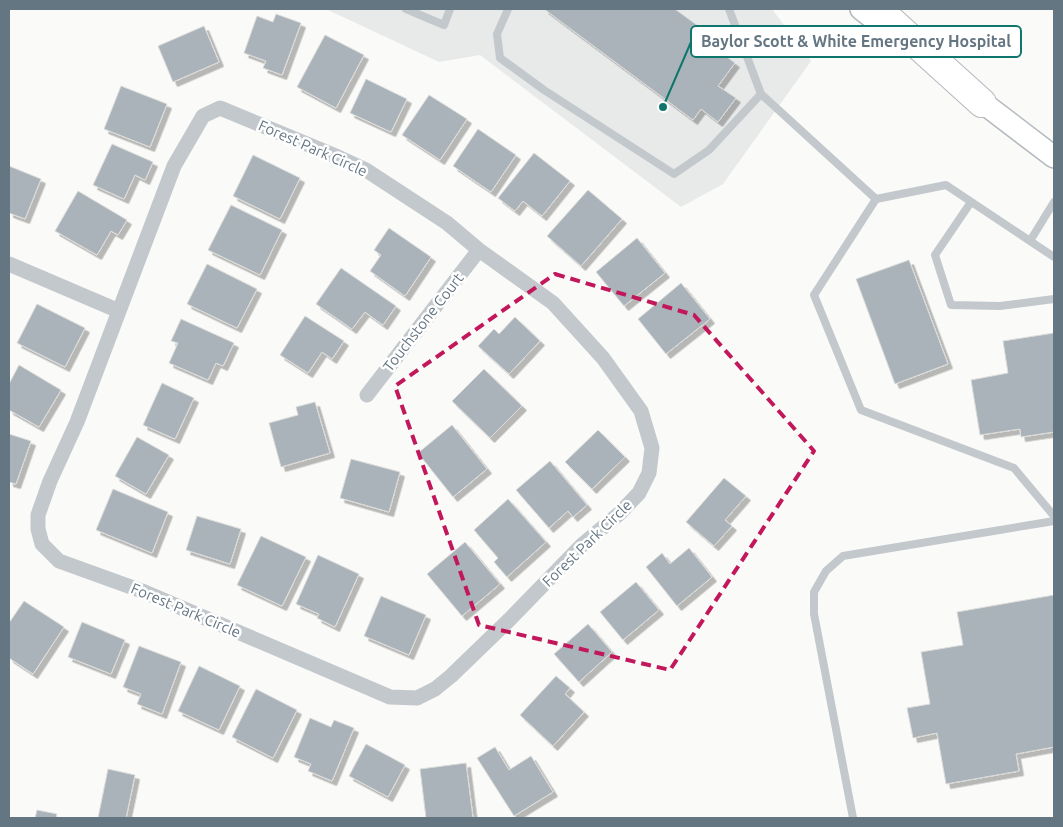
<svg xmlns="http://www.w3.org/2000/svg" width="1063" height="827" font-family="Ubuntu,sans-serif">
  <defs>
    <filter id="shadow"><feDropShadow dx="4.5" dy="4.5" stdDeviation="0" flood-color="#0004"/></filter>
  </defs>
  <rect width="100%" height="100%" fill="#fafaf8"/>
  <!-- built -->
  <path fill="#e8e9e9" d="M326,9h446l39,52 -88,123 -42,23 -201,-152 -41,7z"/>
  <!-- building -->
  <path fill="#aab3b9" stroke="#dcdcda" filter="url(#shadow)" d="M544,9h131l41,30 -5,6 24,18 -17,23 18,12 -18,24 -17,-13 -8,11z
    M276,14l25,9 -19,52 -19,-7 3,-7 -22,-8 13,-37 16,6z
    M204,26l15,36 -46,20 -15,-36z
    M325,35l39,20 -28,53 -39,-21z
    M366,79l41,20 -16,33 -41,-19z
    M121,86l46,18 -17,43 -46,-18z
    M429,95l38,24 -27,41 -38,-25z
    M478,129l38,26 -25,37 -38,-26z
    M112,144l41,18 -8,18 -10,-5 -11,24 -31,-14z
    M534,153l36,28 -28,35 -19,-15 -8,10 -17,-13z
    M253,155l47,23 -20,41 -47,-23z
    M9,166l32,13 -16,40 -16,-6z
    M588,190l34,29 -41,47 -34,-30z
    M78,191l49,29 -9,15 -7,-4 -14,24 -42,-24z
    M231,205l51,25 -22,45 -52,-25z
    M389,228l42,29 -26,39 -35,-25 11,-16 -7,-5z
    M637,238l28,35 -41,33 -28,-34z
    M909,260l39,104 -53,20 -39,-105z
    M207,264l50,25 -20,39 -50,-24z
    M341,268l55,38 -13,19 -18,-13 -13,17 -36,-25z
    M681,283l29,36 -44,35 -28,-35z
    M37,304l48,24 -20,39 -48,-24z
    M305,316l39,25 -12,18 -10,-7 -14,21 -28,-18z
    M515,317l25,24 -31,33 -31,-28 16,-17 5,5z
    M181,319l53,24 -11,23 -7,-3 -8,17 -39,-17 9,-20 -7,-2z
    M1054,333v99l-33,5 -1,-8 -40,6 -9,-55 37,-7 -5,-32z
    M19,365l42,25 -22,37 -30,-17v-26z
    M484,369l38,37 -32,32 -38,-37z
    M162,383l32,15 -19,41 -32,-14z
    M315,402l15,51 -49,14 -12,-44 29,-8 -2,-8z
    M452,425l35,44 -34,28 -35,-44z
    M598,430l27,27 -33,32 -27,-27z
    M9,434l22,7 -15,43 -7,-2z
    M137,437l32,18 -23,39 -31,-18z
    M351,459l49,13 -11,40 -49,-14z
    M550,461l37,44 -14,12 -5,-6 -19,17 -33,-38z
    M724,478l22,18 -21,24 7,6 -18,20 -28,-24z
    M113,489l55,23 -16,41 -56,-23z
    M508,499l38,43 -39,35 -13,-15 4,-4 -24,-28z
    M197,516l44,13 -11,35 -44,-14z
    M261,536l45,21 -24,49 -45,-21z
    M465,542l35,42 -38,32 -35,-42z
    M689,548l23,29 -35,29 -31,-39 16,-14 8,11z
    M318,555l41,19 -24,53 -18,-9 2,-4 -23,-10z
    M636,582l23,28 -36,30 -23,-28z
    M1054,595v152l-38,7 3,17 -73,13 -9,-51 -24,5 -6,-30 23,-4 -9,-52 42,-7 -6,-33z
    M381,596l45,19 -17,40 -45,-19z
    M24,601l40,26 -31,47 -24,-16v-35z
    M82,622l43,18 -14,34 -43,-17z
    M588,624l24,28 -33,30 -25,-28z
    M139,646l42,16 -19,52 -25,-10 4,-10 -18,-7z
    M199,666l41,20 -21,44 -41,-19z
    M556,676l14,12 -5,6 19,18 -31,34 -33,-31z
    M256,689l41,21 -24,48 -41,-21z
    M310,718l21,9 3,-7 20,8 -22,53 -24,-10 3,-7 -17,-7z
    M366,744l39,21 -17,32 -39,-21z
    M495,747l14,23 22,-14 22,36 -39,24 -37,-58z
    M466,763l7,55h-47l-6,-49z
    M108,769l27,6 -9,43h-28z
    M37,810l20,4 -1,4h-21z"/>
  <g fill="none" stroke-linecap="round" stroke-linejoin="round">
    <!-- secondary casing -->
    <g stroke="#b3babf" stroke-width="24">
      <path id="secondary" d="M861,9l27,21
        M970,93l84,64"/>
    </g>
    <!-- highway casing -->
    <g stroke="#b4b9bd" stroke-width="30">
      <path id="highway" d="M878,9l104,94"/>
    </g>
    <!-- lane -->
    <path stroke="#c3c8cc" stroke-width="8" d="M406,9l38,16 6,-16
      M508,9l-11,25 3,24 44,32 130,84 35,-24 52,-56 -32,-85
      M761,94l115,105
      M971,202l-36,53 16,50 49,1 54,-7
      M1030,241l24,-39
      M1054,257l-108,-72 -70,14 -62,96 47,115 153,58 40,48
      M853,818l-39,-204v-22l12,-21 17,-15 211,-35"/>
    <!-- street -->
    <path stroke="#c3c8cc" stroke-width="15" d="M220,108l118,49 28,13 81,53 32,27 74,53 50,55 38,53 11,37 -3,25 -10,20 -19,20 -38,32 -73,75 -58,56 -16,13 -18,9 -27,-1 -248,-106 -83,-30 -17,-17 -4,-15v-14l12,-34 27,-59 97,-256 29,-50z
      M9,264l110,47
      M367,395l112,-145"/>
    <!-- secondary -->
    <use href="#secondary" stroke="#fff" stroke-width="21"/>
    <!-- highway -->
    <use href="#highway" stroke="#fff" stroke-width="28"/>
  </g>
  <!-- marked area -->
  <path fill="none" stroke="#c2185b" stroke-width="4" stroke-dasharray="10 6" stroke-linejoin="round" d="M555,274l139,41 120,136 -144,219 -191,-45 -84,-239z"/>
  <g text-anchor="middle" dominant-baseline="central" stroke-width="5" stroke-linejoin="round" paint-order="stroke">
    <!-- street labels -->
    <g font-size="15" fill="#657683" stroke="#fff">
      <text transform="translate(313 148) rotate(24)">Forest Park Circle</text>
      <text transform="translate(423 322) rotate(-52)">Touchstone Court</text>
      <text transform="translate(587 543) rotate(-44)">Forest Park Circle</text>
      <text transform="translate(186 610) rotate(23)">Forest Park Circle</text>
    </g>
  </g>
  <!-- callouts -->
  <path fill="none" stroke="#0f766e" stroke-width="2" d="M663 107L691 42"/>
  <circle fill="#0f766e" stroke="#fff" stroke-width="2" cx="663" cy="107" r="5"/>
  <rect fill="#fff" stroke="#0f766e" stroke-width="2" x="691" y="26" width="330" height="31" rx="5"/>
  <g font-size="16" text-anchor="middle" font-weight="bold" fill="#657683">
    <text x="856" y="47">Baylor Scott &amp; White Emergency Hospital</text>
  </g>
  <!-- border -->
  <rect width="1063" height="827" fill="none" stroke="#657683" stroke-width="20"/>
</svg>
